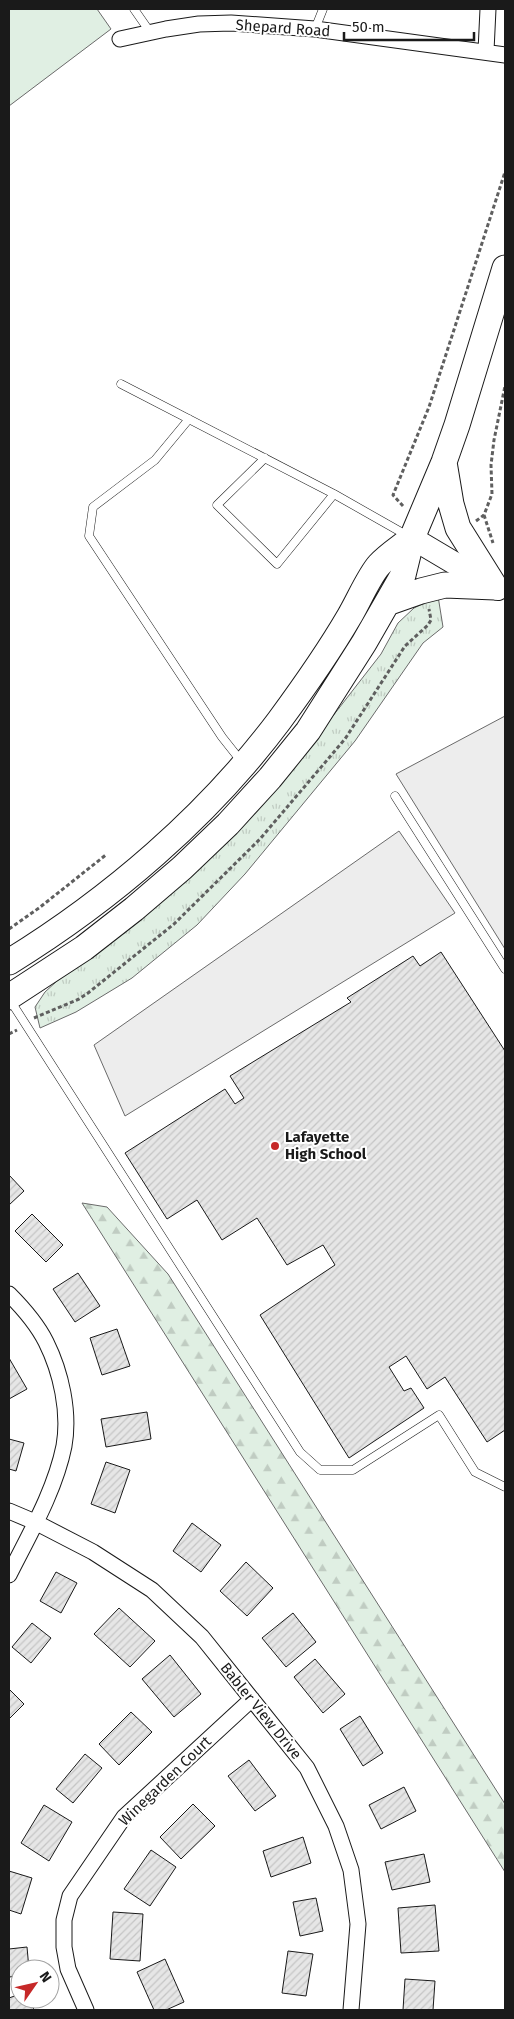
<svg xmlns="http://www.w3.org/2000/svg" width="514" height="2019" font-family="'Fira Sans',sans-serif">
  <defs>
    <pattern id="grass-tufts" width="24" height="20" patternUnits="userSpaceOnUse" patternTransform="scale(1.25)"><rect width="24" height="20" fill="#e0efe3"/><path d="M3 7l-1-3M5 7V3M7 7l1-3M15 17l-1-3M17 17v-4M19 17l1-3" fill="none" stroke="#c0ccc2"/></pattern>
    <pattern id="forest-firs" width="22" height="20" patternUnits="userSpaceOnUse" patternTransform="scale(1.25)"><rect width="22" height="20" fill="#e0efe3"/><path d="M5 1l3.5 6h-7zM16 11l3.5 6h-7z" fill="#c0ccc2"/></pattern>
    <pattern id="building-hatch" width="6" height="6" patternUnits="userSpaceOnUse" patternTransform="scale(1.25)"><rect width="6" height="6" fill="#e6e6e6"/><path d="M-1 1l2-2M0 6l6-6M5 7l2-2" fill="none" stroke="#c5c5c5"/></pattern>
  </defs>
  <rect width="100%" height="100%" fill="#fff"/>
  <!-- grass -->
  <path fill="url(#grass-tufts)" stroke="#6a6a6a" d="M438,596l5,31 -20,16 -68,98 -110,133 -48,51 -65,53 -56,34 -36,16 -5,-21 10,-15 256,-235 80,-103 17,-31 16,-15z"/>
  <!-- forest -->
  <path fill="url(#forest-firs)" stroke="#6a6a6a" d="M82,1203l25,4 61,67 337,530v68z"/>
  <!-- garden -->
  <path fill="#e0efe3" stroke="#6a6a6a" d="M9,9h88l14,20 -102,77z"/>
  <!-- parking -->
  <path fill="#ededed" stroke="#6a6a6a" d="M505,716v233l-109,-175z
    M399,831l56,82 -330,203 -31,-71z"/>
  <!-- building -->
  <path fill="url(#building-hatch)" stroke="#1a1a1a" d="M441,952l64,99v379l-18,12 -42,-65 -18,12 -21,-33 -17,11 15,24 7,-3 13,20 -75,50 -89,-143 75,-50 -12,-20 -36,20 -30,-47 -35,22 -25,-40 -30,19 -42,-66 100,-64 10,15 9,-6 -14,-22 121,-74 -4,-4 66,-42 7,10z
    M9,1175l15,16 -15,14z
    M32,1214l31,31 -17,17 -31,-31z
    M78,1273l22,33 -25,16 -22,-33z
    M117,1329l13,37 -28,9 -12,-37z
    M9,1358l18,31 -18,10z
    M147,1412l4,27 -45,8 -5,-28z
    M9,1439l15,4 -8,28 -7,-2z
    M106,1462l24,8 -15,43 -24,-9z
    M192,1523l29,22 -20,27 -28,-21z
    M246,1562l27,26 -26,28 -27,-25z
    M56,1572l21,11 -16,30 -21,-12z
    M119,1608l36,33 -25,26 -36,-33z
    M293,1613l23,29 -30,25 -24,-29z
    M32,1623l19,15 -20,25 -19,-16z
    M170,1655l31,39 -27,23 -32,-38z
    M315,1659l30,35 -22,19 -29,-36z
    M9,1689l15,15 -15,15z
    M131,1712l21,20 -33,33 -20,-21z
    M360,1716l23,37 -20,13 -23,-37z
    M85,1754l17,14 -29,35 -17,-14z
    M249,1760l27,36 -21,15 -27,-35z
    M404,1787l12,24 -35,18 -12,-24z
    M193,1804l22,22 -34,33 -21,-22z
    M44,1805l28,17 -23,39 -28,-18z
    M303,1837l8,26 -40,14 -8,-26z
    M151,1850l25,17 -26,39 -26,-17z
    M424,1854l6,28 -38,8 -7,-28z
    M9,1871l23,7 -11,36 -12,-4z
    M316,1898l7,33 -23,5 -7,-34z
    M435,1905l4,46 -38,2 -3,-45z
    M113,1912l30,2 -3,47 -30,-2z
    M27,1947l2,22h-9v7l-11,1v-28z
    M288,1951l25,3 -7,42 -24,-3z
    M165,1959l19,43 -18,8h-12l-17,-38z
    M405,1979l30,2 -2,29h-30z
    M20,1994v5h10l4,11h-25v-12z"/>
  <g fill="none" stroke-linecap="round" stroke-linejoin="round">
    <!-- lane casing -->
    <g stroke="#1a1a1a" stroke-width="9">
      <path id="lane" d="M134,9l16,23
        M315,29l8,-20
        M121,384l213,110 74,42
        M189,419l-34,41 -62,47 -4,29 133,201 19,24
        M265,458l-48,47 60,59 57,-70
        M395,796l110,173
        M10,1000l290,452 20,18h33l86,-55 36,57 30,15"/>
    </g>
    <!-- street casing -->
    <g stroke="#1a1a1a" stroke-width="17">
      <path id="street" d="M120,39l46,-10 33,-5 32,-1 84,6 190,26
        M486,51l2,-42
        M9,1294c14,14 28,30 37,48 15,30 24,70 18,104 -9,45 -35,89 -55,129
        M9,1511l26,11 58,30 59,38 50,47 105,131 29,58 15,44 7,54 -7,86
        M86,2010l-18,-41 -4,-22v-27l6,-24 54,-79 128,-118"/>
    </g>
    <!-- secondary casing -->
    <g stroke="#1a1a1a" stroke-width="24">
      <path id="secondary" d="M412,538l86,51"/>
    </g>
    <!-- primary casing -->
    <g stroke="#1a1a1a" stroke-width="27">
      <path id="primary" d="M444,462l7,42 7,24 37,59
        M387,603l34,-12 24,-6 50,2
        M9,962c102,-63 198,-145 270,-241 25,-34 49,-68 70,-104 9,-15 20,-41 30,-52 9,-10 22,-18 33,-27
        M9,997l75,-49 50,-39 48,-41 46,-44 42,-46 38,-47 56,-88 39,-68 9,-37 32,-76 13,-37 48,-157"/>
    </g>
    <!-- path -->
    <path stroke="#5f5f5f" stroke-width="3" stroke-dasharray="4 2.5" stroke-linecap="butt" d="M403,506l-10,-11 36,-88 76,-235
      M484,515l9,28
      M476,521l8,-6 8,-21 -1,-29 3,-25 11,-54
      M9,929l30,-21 68,-54
      M34,1018l45,-19 9,-6 86,-69 86,-85 85,-100 60,-93 23,-21 3,-5 -2,-11
      M9,1034l8,-4"/>
    <!-- lane -->
    <use href="#lane" stroke="#fff" stroke-width="8"/>
    <!-- street -->
    <use href="#street" stroke="#fff" stroke-width="15"/>
    <!-- secondary -->
    <use href="#secondary" stroke="#fff" stroke-width="22"/>
    <!-- primary -->
    <use href="#primary" stroke="#fff" stroke-width="25"/>
  </g>
  <!-- markers -->
  <circle fill="#c62828" stroke="#fff" stroke-width="2" cx="275" cy="1146" r="5"/>
  <g text-anchor="middle" dominant-baseline="central" stroke-width="4" stroke-linejoin="round" paint-order="stroke">
    <!-- street labels -->
    <g font-size="15" fill="#1a1a1a" stroke="#fff">
      <text transform="translate(283 28) rotate(4)">Shepard Road</text>
      <text transform="translate(261 1711) rotate(51)">Babler View Drive</text>
      <text transform="translate(165 1781) rotate(-44)">Winegarden Court</text>
    </g>
    <!-- poi labels -->
    <g font-size="15" font-weight="bold" fill="#1a1a1a" stroke="#fff" text-anchor="start">
      <text x="285" y="1137">Lafayette<tspan x="285" dy="17">High School</tspan></text>
    </g>
  </g>
  <!-- border -->
  <rect width="514" height="2019" fill="none" stroke="#1a1a1a" stroke-width="20"/>
  <!-- north arrow -->
  <g transform="translate(35 1984) rotate(56)"><circle r="24" fill="#ffffff" stroke="#a3a3a3"/>
  <path d="M0-4L9 19L0 12L-9 19Z" fill="#c62828"/>
  <text y="-8" font-size="14" font-weight="bold" text-anchor="middle" fill="#1a1a1a">N</text>
  </g>
  <!-- scale -->
  <path d="M344 32v8h130v-8" fill="none" stroke="#1a1a1a" stroke-width="2.5"/>
  <text x="352" y="32" font-size="15" fill="#1a1a1a" stroke="#ffffff" stroke-width="4" paint-order="stroke">50 m</text>
</svg>
